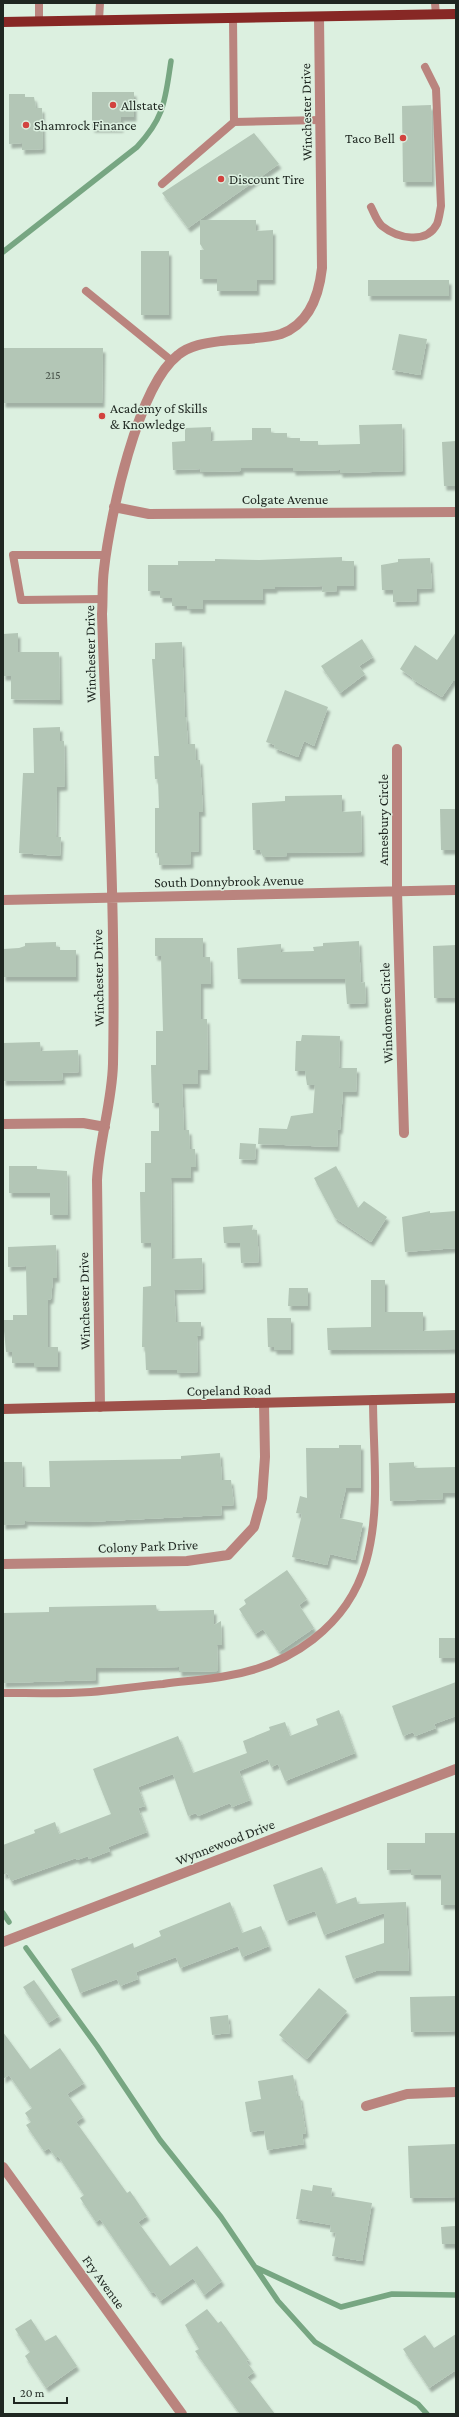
<svg xmlns="http://www.w3.org/2000/svg" width="459" height="2417" font-family="'Crimson Pro',serif">
  <defs>
    <filter id="shadow"><feDropShadow dx="2.5" dy="4.5" stdDeviation="1" flood-color="#0004"/></filter>
  </defs>
  <rect width="100%" height="100%" fill="#dcf0e0"/>
  <g fill="none" stroke-linecap="round" stroke-linejoin="round">
    <!-- stream -->
    <path stroke="#77a682" stroke-width="5.5" d="M3,252l134,-105c28,-30 28,-47 34,-86
      M3,1913l6,9
      M26,1948l71,98 63,94 61,77 57,84 37,41 103,62 9,10
      M255,2267l86,40 51,-13 64,1"/>
  </g>
  <!-- building -->
  <path fill="#b3c6b6" filter="url(#shadow)" d="M92,92h42v25h-13v11h-29z
    M9,94h16v3h9l2,11h6l1,41 -21,1v-7l-13,1z
    M431,105l1,77h-29l-1,-76z
    M254,133l25,31 -91,64 -26,-35z
    M200,220h56v11l17,-1v50h-16v11h-40v-12h-17v-29h4l-4,-6z
    M141,251h28v64h-28z
    M368,280h81v16h-81z
    M399,334l28,5 -7,36 -28,-5z
    M3,348h100l-1,55h-99z
    M402,424l1,47 -63,2v-3l-47,1v-3h-52v3l-40,1 -1,-3 -27,1 -1,-28 13,-1v-13l26,-1v14l41,-1v-12h19v5h16v5h13v3h18v4l42,-1 -1,-19z
    M456,441v45h-12l-2,-44z
    M342,557v4h12v25h-17v5l-15,1 1,-6 -48,1v2h-12v11h-60v9h-16l1,-3h-16v-8h-12v-7h-12v-26h30v-4h37v-2l44,1z
    M430,558l2,30 -15,1v12l-24,1v-12h-11l-1,-25 17,-3v-3z
    M456,632v49h-3l-11,16 -30,-18 1,-1 -13,-9 15,-24 22,15z
    M18,633v19h41l1,48 -49,-1v-23h-8v-42z
    M362,639l11,18 -14,9 6,8 -25,19 -19,-27z
    M182,642l3,75h1l2,27h7l1,16h4l3,52h-4v39l-8,1v12l-32,1v-12h-4v-45h4l-1,-29h-3l-1,-23h5l-7,-97h3v-16z
    M285,690l43,17 -14,39 -10,-5 -6,16 -24,-9 1,-3 -9,-3z
    M60,727v14h4l1,45 -8,1 -1,50h5l-1,19 -41,-3 4,-80h11l-1,-45z
    M342,795v17l19,-1 1,41 -75,1v3l-24,1 -3,-7h-7l-1,-47 33,-2v-5z
    M440,809h16v41h-15z
    M155,938h48v19h7l1,27h-10v35h6l1,51h-10v14h-16l2,46h5l1,19h5l1,18h-5v11h-20l1,81 30,-1 1,31 -29,1 2,32h25v13l-4,1 1,36 -21,1v-3h-31l-1,-23h-3l1,-60 8,-1v-43h-10l-1,-51h5v-29h6v-32h8v-28h-7l-1,-38h5v-34h7l-2,-75h-6z
    M359,941l2,42 4,-1 1,21 -19,1 -2,-25h-107l-1,-31 44,-4v8l33,-1 -1,-4 10,-1v-3z
    M56,942v5h4v3h16v27h-73v-28l16,-1 6,-2v-3z
    M456,945v53h-22l-1,-52z
    M302,1035l38,1 -1,32h18l-1,24h-13l-3,38 -2,-1 -1,18 -79,-3 1,-16 28,1 4,-13 22,-3 2,-28h-8l-2,-14h-10l1,-30h5z
    M40,1042l1,9 37,-1 1,22 -17,1 1,7 -60,1v-38z
    M240,1143l16,1 -1,16 -16,-1z
    M9,1166h28v3l30,2 1,44h-18v-22h-41z
    M336,1166l22,42 6,-7 23,16 -16,25 -36,-24 -21,-40z
    M430,1211v2l26,-2v37l-51,4 -3,-35z
    M253,1225l-1,5h5l2,32 -18,1 -1,-20h-16l-1,-16z
    M56,1245l1,33h-4l-2,21 -3,1v47h10v20h-24v-4h-22v-11h-6l-3,-32h10v-5h14l-1,-49 -18,1v-20z
    M371,1280h14v32h38v19l33,-1v19l-128,1 -1,-22 44,-1z
    M289,1288h19v18h-20z
    M267,1318h24v32h-17v-3h-6z
    M339,1445h22v43h-15l-7,30 24,5 -8,37 -25,-6 -3,11 -35,-8 10,-43 -6,-1 4,-17 7,2 -1,-50h33z
    M220,1453l2,27h9l3,25 -13,1 1,9 -135,7 -62,-1v3l-22,1v-63h19l1,25h27l-1,-26 132,-2v-3z
    M414,1462v6l42,-1v26h-13v6l-53,2 -1,-38z
    M287,1570l20,29 -8,6 15,23 -35,24 -16,-23 -8,5 -16,-25 7,-5 -2,-4z
    M156,1605l1,6 57,-1v15l7,-4 1,24h-5l1,26 -39,1v-5l-83,1v12l-93,3v-70l46,-1v-5z
    M439,1638h17v20h-17z
    M456,1682v34l-22,8 2,4 -21,8 -2,-4 -10,4 -11,-30z
    M339,1710l16,43 -70,28 -7,-17 -7,3 -3,-8 -29,12 11,29 -18,7 -2,-4 -32,13 -2,-3 -8,3 -15,-42 -35,13 7,19 -7,2 9,24 -39,15 2,4 -21,8 -1,-3 -11,4 -1,-2 -65,23 -4,-8 -4,2v-30l32,-12 -1,-3 21,-8 4,12 52,-20 -18,-45 85,-33 15,37 54,-20 -4,-12 27,-11 -1,-3 16,-5 5,14 28,-11 -2,-6z
    M425,1833h31v72h-15v-30h-30v-6l-24,1v-27h38z
    M322,1867l14,37 20,-7 2,7 48,-2 3,69h-33l-23,8 -8,-23 39,-13v-30l-60,22 -9,-24 -29,10 -13,-36z
    M230,1902l12,31 19,-7 8,20 -27,11 -4,-11 -58,22 -4,-11 -40,15 2,7 -18,7 -3,-7 -37,14 -9,-24 62,-26 1,5 27,-12 -2,-5z
    M34,1980l25,36 -11,7 -25,-36z
    M319,1988l28,23 -40,48 -28,-24z
    M456,1996v35l-45,1 -1,-35z
    M228,2015l2,18 -18,2 -2,-18z
    M3,2032l27,37 30,-21 24,35 -17,11 16,23 -7,5 51,71 3,-2 17,25 -9,6 32,44 27,-20 25,35 -18,14 -11,-17 -33,23 -6,-9 -3,1 -51,-74 -4,3 -16,-24 4,-3 -26,-39 -2,2 -7,-10 -5,3 -18,-26 5,-3 -6,-9 7,-5 -23,-33 -6,4z
    M293,2075l4,21h3l6,37 -4,1 2,10 -37,6 -3,-20 -14,2 -5,-30 16,-3 -3,-18z
    M456,2144v53l-46,1 -2,-52z
    M313,2185l19,3 -1,8 41,7 -10,58 -30,-5 4,-23 -6,-1 1,-7 -35,-6 5,-30 11,2z
    M455,2226l1,18h-14l-1,-17z
    M207,2309l11,14 3,-2 28,39 -3,1 8,11 -7,5 28,37h-35l-45,-63 4,-2 -14,-24z
    M31,2319l14,22 11,-6 21,31 -31,22 -21,-32 5,-4 -15,-23z
    M456,2334v36l-27,18 -26,-39 22,-14 9,13z"/>
  <g fill="none" stroke-linecap="round" stroke-linejoin="round">
    <!-- lane -->
    <path stroke="#ba847e" stroke-width="8" d="M435,3l1,12
      M233,18l1,104 86,-2
      M99,20l1,-17
      M39,21v-18
      M162,184l72,-62
      M371,207c3,6 6,15 11,19 15,12 44,19 55,-2 2,-5 3,-13 4,-18l-5,-117 -11,-22
      M86,291l86,70
      M103,599l-82,1 -8,-45h93
      M3,1693c29,0 59,1 88,-1 24,-2 48,-6 72,-8 21,-3 43,-4 63,-8 64,-10 122,-50 140,-114 15,-53 7,-108 7,-163"/>
    <!-- street -->
    <path stroke="#ba847e" stroke-width="10" d="M114,507l35,7 307,-2
      M397,749v142l7,242
      M3,900l453,-10
      M3,1124l80,-1 22,4
      M100,1407l-3,-227c2,-39 15,-77 16,-116 3,-150 -6,-300 -11,-450 1,-15 0,-30 2,-45 6,-52 33,-182 74,-214 12,-10 28,-12 43,-14 17,-2 44,-2 60,-7 28,-10 38,-39 41,-66l-3,-251
      M3,1564l184,-3 41,-6 26,-28 8,-29 3,-41 -1,-54
      M3,1942l453,-173
      M366,2106l41,-12 49,-2
      M3,2167l179,247"/>
    <!-- secondary -->
    <path stroke="#9e514a" stroke-width="10" d="M3,1409l453,-11"/>
    <!-- primary -->
    <path stroke="#872825" stroke-width="10" d="M3,22l453,-8"/>
  </g>
  <!-- markers -->
  <g fill="#d2433f" stroke="#dcf0e0" stroke-width="1.5">
    <circle cx="113" cy="105" r="4"/>
    <circle cx="26" cy="125" r="4"/>
    <circle cx="403" cy="138" r="4"/>
    <circle cx="221" cy="179" r="4"/>
    <circle cx="102" cy="416" r="4"/>
  </g>
  <g text-anchor="middle" dominant-baseline="central" stroke-width="3" stroke-linejoin="round" paint-order="stroke">
    <!-- number labels -->
    <g font-size="12" fill="#444f46">
      <text x="53" y="375">215</text>
    </g>
    <!-- poi labels -->
    <g font-size="14" fill="#1f2721" stroke="#dcf0e0" text-anchor="start">
      <text x="121" y="105">Allstate</text>
      <text x="34" y="125">Shamrock Finance</text>
      <text x="395" y="138" text-anchor="end">Taco Bell</text>
      <text x="229" y="179">Discount Tire</text>
      <text x="110" y="408">Academy of Skills<tspan x="110" dy="16">&amp; Knowledge</tspan></text>
    </g>
    <!-- street labels -->
    <g font-size="14" fill="#1f2721" stroke="#dcf0e0">
      <text transform="translate(306 112) rotate(-91)">Winchester Drive</text>
      <text x="285" y="499">Colgate Avenue</text>
      <text transform="translate(90 654) rotate(-91)">Winchester Drive</text>
      <text transform="translate(383 820) rotate(-90)">Amesbury Circle</text>
      <text transform="translate(229 881) rotate(-1)">South Donnybrook Avenue</text>
      <text transform="translate(98 978) rotate(-91)">Winchester Drive</text>
      <text transform="translate(386 1013) rotate(-92)">Windomere Circle</text>
      <text transform="translate(84 1301) rotate(-91)">Winchester Drive</text>
      <text transform="translate(229 1390) rotate(-1)">Copeland Road</text>
      <text transform="translate(148 1546) rotate(-2)">Colony Park Drive</text>
      <text transform="translate(225 1842) rotate(-21)">Wynnewood Drive</text>
      <text transform="translate(104 2282) rotate(54)">Fry Avenue</text>
    </g>
  </g>
  <!-- border -->
  <rect width="459" height="2417" fill="none" stroke="#1f2721" stroke-width="8"/>
  <!-- scale -->
  <path d="M14 2397v6h53v-6" fill="none" stroke="#1f2721" stroke-width="2"/>
  <text x="20" y="2397" font-size="12" fill="#1f2721" stroke="#dcf0e0" stroke-width="3" paint-order="stroke">20 m</text>
</svg>
